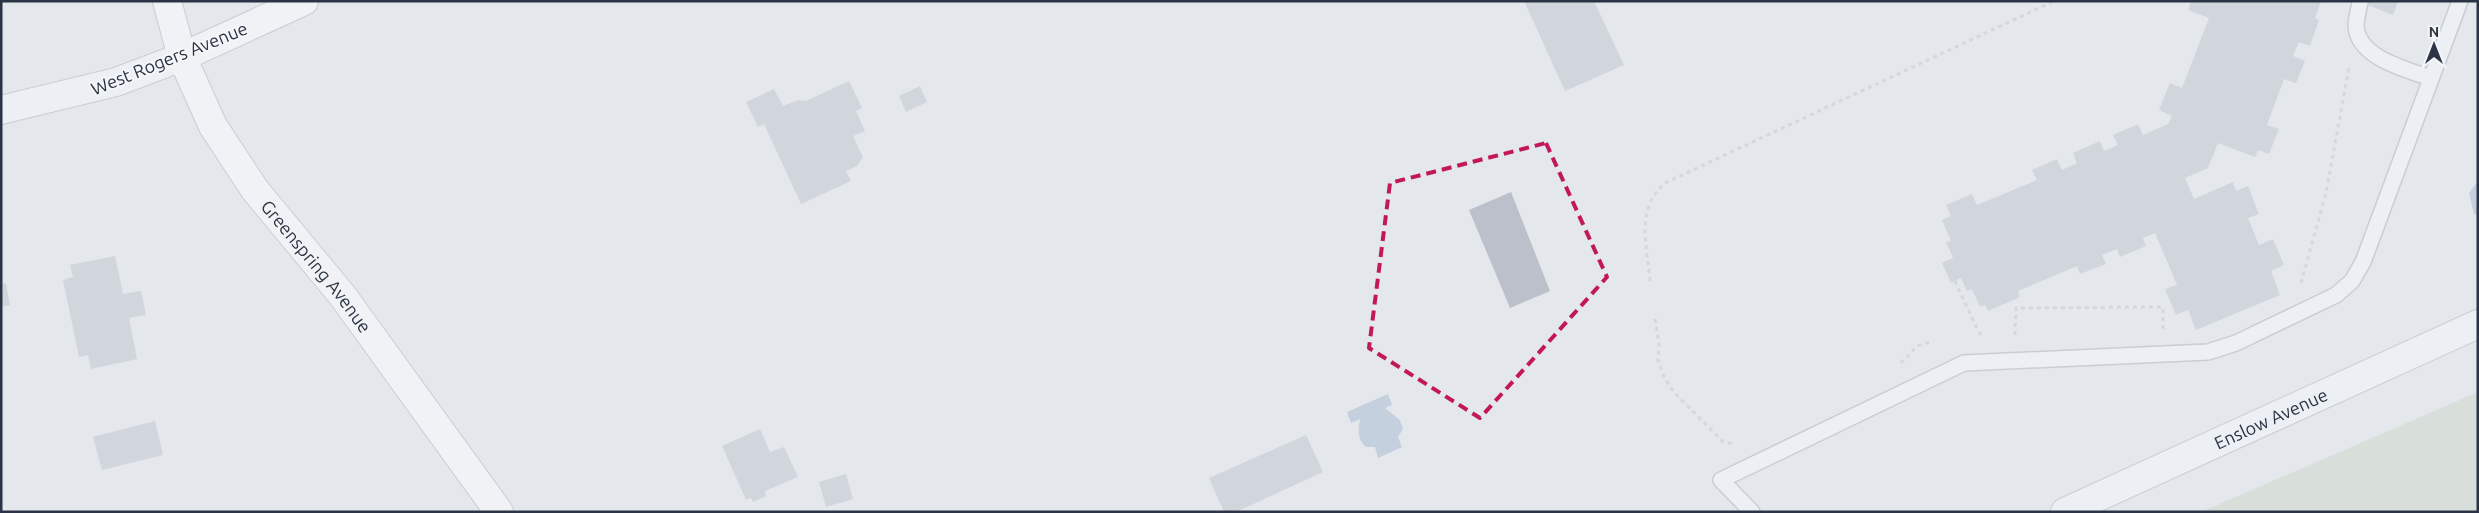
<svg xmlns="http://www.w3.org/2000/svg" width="2479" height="513" font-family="Ubuntu,sans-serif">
  <rect width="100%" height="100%" fill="#e4e7ec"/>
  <!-- green -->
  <path fill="#c9d6c5" d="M2478,392v120h-277z"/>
  <!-- water -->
  <path fill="#9fb4cc" d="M2478,181v34l-4,-1 -5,-21z
    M1388,394l4,11 -7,3 15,12 3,9 -5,8 4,10 -24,11 -3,-11h-9c-9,-8 -8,-17 -6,-28l-9,4 -4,-11z"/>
  <!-- building -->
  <path fill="#bbc0ca" d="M1524,1h70l30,64 -59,26z
    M2191,1h130l-6,17 4,2 -9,26 -11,-4 -6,14 12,5 -9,22 -12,-4 -17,46 12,4 -10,25 -11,-4 -3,7 -37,-14 -10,25 -23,10 9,21 39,-17 3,9 12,-5 11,28 -11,4 11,27 14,-6 11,26 -13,6 9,24 -84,35 -8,-20 -12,5 -11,-26 12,-4 -22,-52 -12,5 3,8 -26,11 -3,-8 -15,6 4,9 -26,10 -3,-8 -59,25 2,6 -32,14 -3,-6 -5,2 -8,-18 -5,2 -6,-13 -10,5 -9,-20 11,-5 -7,-16 5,-1 -9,-21 9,-4 -5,-11 26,-11 5,11 60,-25 -5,-10 25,-11 5,11 15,-7 -4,-10 27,-12 4,10 14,-6 -5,-10 25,-11 5,11 25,-11 4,-8 -13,-6 11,-27 12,5 27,-70 -21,-8z
    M2358,1h40l-5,14z
    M849,81l13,27 -6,3 9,20 -12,5 10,21 -6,9 -11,5 5,10 -50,23 -37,-80 -6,3 -12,-25 28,-13 9,17 15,-6 8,1z
    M920,86l7,16 -21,10 -7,-16z
    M1511,192l39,99 -40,17 -41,-98z
    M115,256l8,38 18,-3 5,24 -17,3 8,41 -46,10 -3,-14 -9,2 -16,-77 10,-3 -3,-12z
    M6,283l4,22 -9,2v-23z
    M155,421l8,34 -61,15 -9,-33z
    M760,429l10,23 14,-5 14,30 -33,14 1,5 -13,6 -2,-4 -5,2 -24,-54z
    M1306,435l17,37 -87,40h-12l-15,-34z
    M846,474l7,25 -27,8 -7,-25z"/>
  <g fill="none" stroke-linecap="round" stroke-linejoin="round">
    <!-- lane casing -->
    <g stroke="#a9aeb7" stroke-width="18">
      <path id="lane" d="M2360,2c-1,7 -4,16 -4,24 2,32 50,43 74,52
        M1752,512l-31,-32 243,-117 244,-11 28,-9 100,-48 16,-14 11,-19 97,-261"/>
    </g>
    <!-- street casing -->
    <g stroke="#a9aeb7" stroke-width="30">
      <g id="street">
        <path d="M1,110l115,-28 66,-25"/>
        <path id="s1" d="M2065,512l413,-188"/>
      </g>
    </g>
    <!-- secondary casing -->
    <g stroke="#a9aeb7" stroke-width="30">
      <g id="secondary">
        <path id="s2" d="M167,1l15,56 31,69 42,64 87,105 157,217"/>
        <path d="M182,57l122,-56"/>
      </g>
    </g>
    <!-- path -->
    <path stroke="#c2c5cb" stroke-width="3" stroke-dasharray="4 4" stroke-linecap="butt" d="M1650,281c-3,-36 -15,-72 15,-98l389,-182
      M1955,281l23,50 5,6
      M2301,283l25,-90 23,-126
      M1655,319l4,25 -1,16 6,17 9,14 49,50 12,3
      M2015,335l1,-27 147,-1v23
      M1901,363l16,-17 13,-4"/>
    <!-- lane -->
    <use href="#lane" stroke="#f7f8fa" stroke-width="15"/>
    <!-- street -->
    <use href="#street" stroke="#f7f8fa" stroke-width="28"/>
    <!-- secondary -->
    <use href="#secondary" stroke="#fff" stroke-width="28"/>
  </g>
  <!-- marked area -->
  <path d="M0 0H2479V513H0ZM1546,143l61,134 -127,141 -111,-70 21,-165z" fill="#e4e7ec" fill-opacity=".55" fill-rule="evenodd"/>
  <path fill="none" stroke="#c2185b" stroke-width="4" stroke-dasharray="10 6" stroke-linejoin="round" d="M1546,143l61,134 -127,141 -111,-70 21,-165z"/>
  <g text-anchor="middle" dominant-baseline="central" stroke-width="4" stroke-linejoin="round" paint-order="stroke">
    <!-- street labels -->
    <g font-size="18" fill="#2b3445" stroke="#f4f6f9">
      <text transform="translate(169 58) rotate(-22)">West Rogers Avenue</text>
      <text stroke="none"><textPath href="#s2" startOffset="308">Greenspring Avenue</textPath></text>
      <text stroke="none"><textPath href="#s1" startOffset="226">Enslow Avenue</textPath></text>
    </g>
  </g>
  <!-- border -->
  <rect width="2479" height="513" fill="none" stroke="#2b3445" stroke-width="5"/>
  <!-- north arrow -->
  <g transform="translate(2434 45)" stroke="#f4f6f9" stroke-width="4" paint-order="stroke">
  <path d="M0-4L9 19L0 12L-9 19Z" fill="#2b3445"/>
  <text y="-8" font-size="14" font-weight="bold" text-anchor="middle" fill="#2b3445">N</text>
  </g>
</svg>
